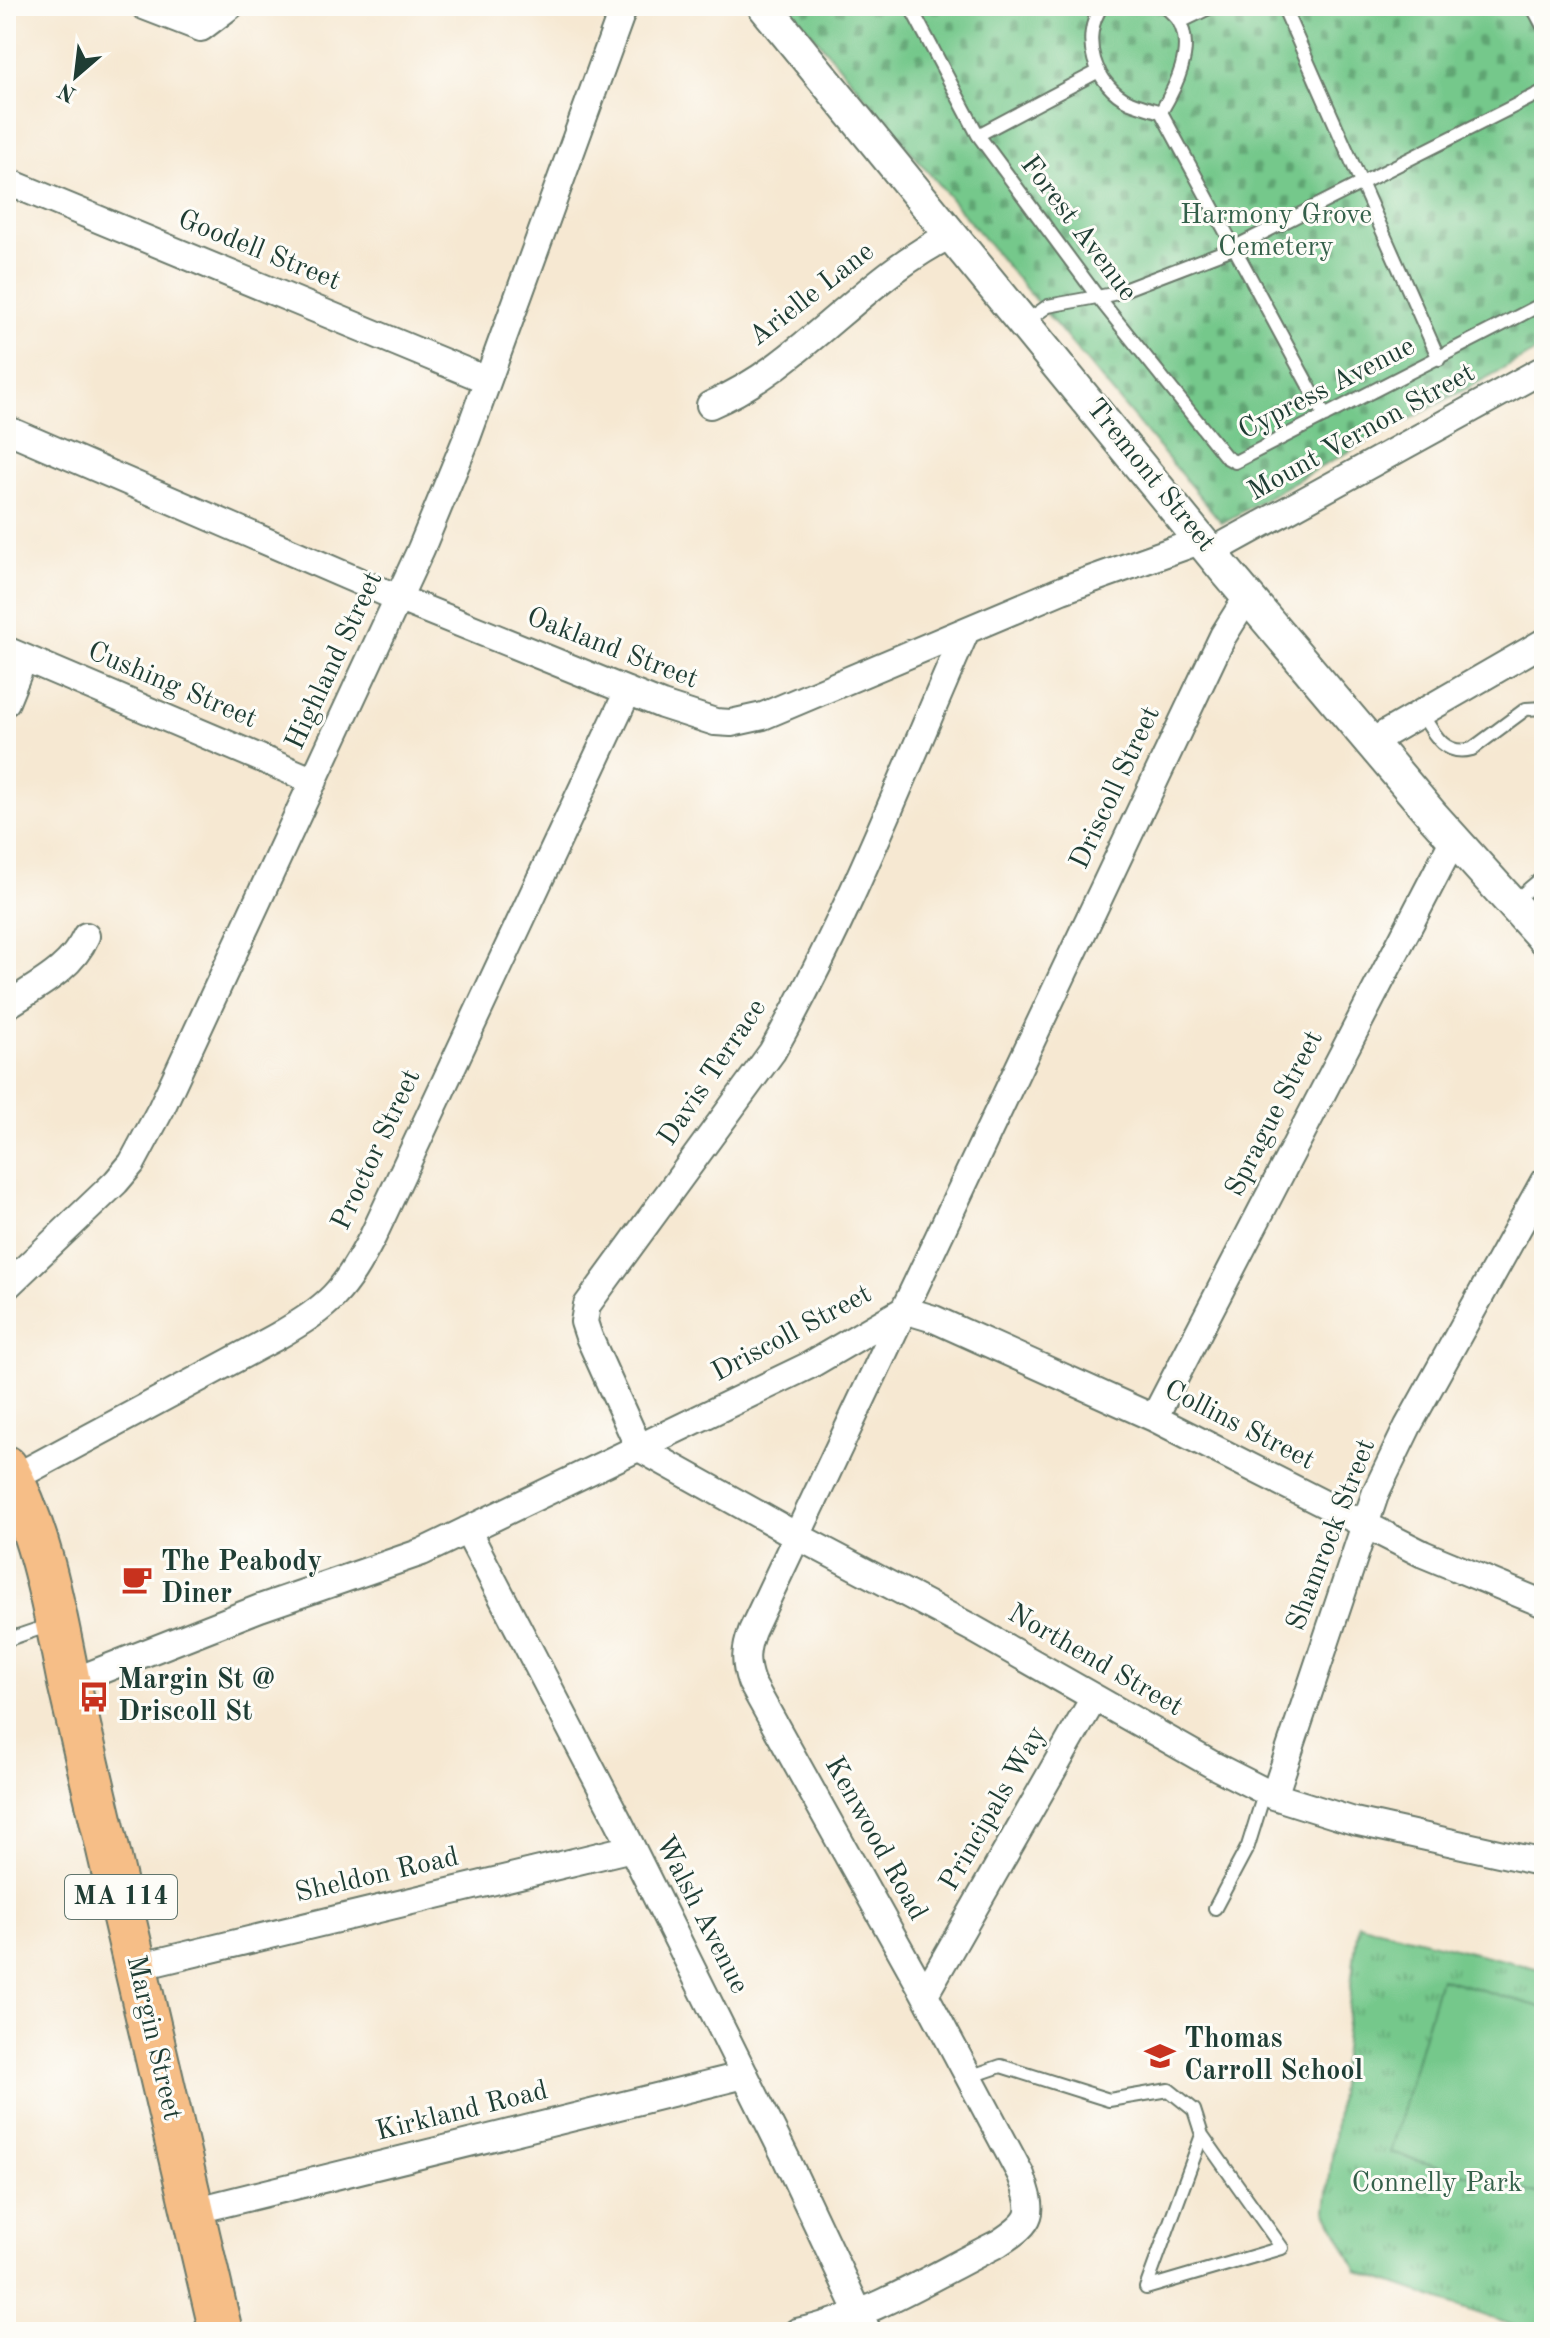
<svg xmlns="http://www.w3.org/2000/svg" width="1550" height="2338" font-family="'Old Standard TT',serif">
  <defs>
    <pattern id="grass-tufts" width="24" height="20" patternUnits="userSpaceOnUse" patternTransform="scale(2)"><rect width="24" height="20" fill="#75c88b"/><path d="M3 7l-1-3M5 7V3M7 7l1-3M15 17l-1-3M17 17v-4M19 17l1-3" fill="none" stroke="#5fa472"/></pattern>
    <pattern id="cemetery-stones" width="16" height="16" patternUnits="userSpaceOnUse" patternTransform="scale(2)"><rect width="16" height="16" fill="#75c88b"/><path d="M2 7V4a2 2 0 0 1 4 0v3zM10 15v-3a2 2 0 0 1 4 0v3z" fill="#5fa472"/></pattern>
  </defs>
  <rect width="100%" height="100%" fill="#fdfcf7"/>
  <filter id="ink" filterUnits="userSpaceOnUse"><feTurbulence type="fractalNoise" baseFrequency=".0125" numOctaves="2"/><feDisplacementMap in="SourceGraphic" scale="16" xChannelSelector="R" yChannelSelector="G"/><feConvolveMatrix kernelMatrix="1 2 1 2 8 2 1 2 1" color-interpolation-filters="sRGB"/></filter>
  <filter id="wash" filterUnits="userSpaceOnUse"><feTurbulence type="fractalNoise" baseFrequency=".006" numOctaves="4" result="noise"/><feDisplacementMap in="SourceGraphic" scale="32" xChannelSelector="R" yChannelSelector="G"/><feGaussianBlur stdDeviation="1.8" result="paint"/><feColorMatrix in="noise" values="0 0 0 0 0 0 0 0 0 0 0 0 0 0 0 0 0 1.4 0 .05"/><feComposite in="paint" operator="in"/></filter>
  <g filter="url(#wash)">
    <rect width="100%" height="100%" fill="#f6e8d2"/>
    <!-- grass -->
    <path fill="url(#grass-tufts)" stroke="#4a8260" stroke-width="2" d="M1358,1924l186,46v362h-12l-175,-61 -31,-61z"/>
    <!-- cemetery -->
    <path fill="url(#cemetery-stones)" stroke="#4a8260" stroke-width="2" d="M789,6h755v341l-229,123 -93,53z"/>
    <!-- pitch -->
    <path fill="#75c88b" stroke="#4a8260" stroke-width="2" d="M1440,1978l104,30v188l-154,-43z"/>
  </g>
  <g filter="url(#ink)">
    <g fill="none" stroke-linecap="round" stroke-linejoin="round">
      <!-- service casing -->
      <g stroke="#6a796b" stroke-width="16">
        <path id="service" d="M910,6l68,129 119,161 129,161 9,5 309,-159
          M1102,6c-23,32 -7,80 28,96 10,4 21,7 31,10 14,-24 35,-64 17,-92 -3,-5 -9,-9 -13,-14
          M1283,6l156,353
          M1532,6l12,22
          M1180,22l33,-16
          M1161,112l164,304
          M978,135l121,-64
          M1025,322l23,-16 65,-12 120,-46 311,-157
          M1421,712c12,21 23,45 51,37l54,-40 18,-1
          M1512,903l32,-27
          M6,1640l44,-15
          M1215,1908l33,-62 17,-55
          M969,2077l32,-11 108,34 60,-10 25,20 8,25 -56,153 136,-40 -80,-113"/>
      </g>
      <!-- minor casing -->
      <g stroke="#6a796b" stroke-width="30">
        <path id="minor" d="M144,6l57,22 29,-22
          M6,181l481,199
          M710,405c92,-39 153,-128 243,-171
          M6,429l394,170 262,106 53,17 16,1 32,-7 299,-126 140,-50
          M1211,552l333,-183
          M966,631c-62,141 -118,287 -194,421l-185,253 -3,17 5,15 50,111 158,88 175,92 241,137 61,31 80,25 190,42
          M6,650l308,131
          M6,702l18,-44
          M1371,742l173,-100
          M6,1006c30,-20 65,-36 80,-70
          M6,1287l110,-105 16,-19 29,-54 260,-560 45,-109 158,-434
          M1154,1418l300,-579
          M12,1479l264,-142c55,-32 67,-44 97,-101l255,-545
          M467,1530l152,292 166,334 83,176
          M69,1683l191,-75 162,-56 388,-187 94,-55 319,-674 25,-40
          M1274,1796l102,-304 32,-66 136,-245
          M137,1967l495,-119
          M925,1994l169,-296
          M193,2211l552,-136
          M797,2332c72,-14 137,-57 202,-89 35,-23 36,-29 22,-68l-98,-184 -172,-309c-7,-20 -6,-32 1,-51l152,-321 30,9 220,99 269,136 121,50"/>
      </g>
      <!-- tertiary casing -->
      <g stroke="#6a796b" stroke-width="36">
        <path id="tertiary" d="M764,6l461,564 208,246 111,123"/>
      </g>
      <!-- trunk casing -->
      <g stroke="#6a796b" stroke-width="46">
        <path id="trunk" d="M6,1467c36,67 48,142 63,216l152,649"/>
      </g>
      <!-- service -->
      <use href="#service" stroke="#fff" stroke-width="12"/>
      <!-- minor -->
      <use href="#minor" stroke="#fff" stroke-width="26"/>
      <!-- tertiary -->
      <use href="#tertiary" stroke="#fff" stroke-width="32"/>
      <!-- trunk -->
      <use href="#trunk" stroke="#f6be87" stroke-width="42"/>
    </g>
  </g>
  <!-- icons -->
  <defs>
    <g id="cafe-bare" transform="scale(2.4)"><path d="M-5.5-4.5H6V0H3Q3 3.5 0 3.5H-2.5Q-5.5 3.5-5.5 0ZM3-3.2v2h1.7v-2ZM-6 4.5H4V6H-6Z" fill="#c8321e" stroke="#fdfcf7" stroke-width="2.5" paint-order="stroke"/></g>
    <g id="bus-bare" transform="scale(2.4)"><path d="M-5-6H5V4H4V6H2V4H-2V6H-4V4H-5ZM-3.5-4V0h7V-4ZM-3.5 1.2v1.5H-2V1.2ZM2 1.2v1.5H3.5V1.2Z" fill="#c8321e" stroke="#fdfcf7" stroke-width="2.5" paint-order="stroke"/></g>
    <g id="school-bare" transform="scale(2.4)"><path d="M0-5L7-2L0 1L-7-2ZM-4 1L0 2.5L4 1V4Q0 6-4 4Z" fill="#c8321e" stroke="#fdfcf7" stroke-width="2.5" paint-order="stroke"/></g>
  </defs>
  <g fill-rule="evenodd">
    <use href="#cafe-bare" x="137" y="1579"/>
    <use href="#bus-bare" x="94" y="1697"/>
    <use href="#school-bare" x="1160" y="2056"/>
  </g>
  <g text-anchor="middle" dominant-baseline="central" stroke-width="6" stroke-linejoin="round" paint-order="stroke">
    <!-- shield labels -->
    <rect fill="#fdfcf7" stroke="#62766e" stroke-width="2" x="65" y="1875" width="112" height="44" rx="6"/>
    <g font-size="26" font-weight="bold" fill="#1f3d34">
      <text x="121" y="1897">MA 114</text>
    </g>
    <!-- park labels -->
    <g font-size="28" fill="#34604a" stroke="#fdfcf7">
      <text x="1276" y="216">Harmony Grove<tspan x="1276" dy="32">Cemetery</tspan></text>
      <text x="1437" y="2184">Connelly Park</text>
    </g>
    <!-- street labels -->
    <g font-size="28" fill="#1f3d34" stroke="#fdfcf7">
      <text transform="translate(1078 229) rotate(53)">Forest Avenue</text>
      <text transform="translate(259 251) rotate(22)">Goodell Street</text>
      <text transform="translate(812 295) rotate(-38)">Arielle Lane</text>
      <text transform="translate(1327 389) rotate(-27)">Cypress Avenue</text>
      <text transform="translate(1362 433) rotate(-29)">Mount Vernon Street</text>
      <text transform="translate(1150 476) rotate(51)">Tremont Street</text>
      <text transform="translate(612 649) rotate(21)">Oakland Street</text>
      <text transform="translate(335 661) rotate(-65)">Highland Street</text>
      <text transform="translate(172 686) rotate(23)">Cushing Street</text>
      <text transform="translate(1116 788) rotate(-65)">Driscoll Street</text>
      <text transform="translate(713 1073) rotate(-56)">Davis Terrace</text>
      <text transform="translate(1275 1114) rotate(-63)">Sprague Street</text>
      <text transform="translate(377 1150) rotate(-65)">Proctor Street</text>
      <text transform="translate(792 1334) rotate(-28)">Driscoll Street</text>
      <text transform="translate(1239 1426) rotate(27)">Collins Street</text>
      <text transform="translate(1332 1535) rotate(-69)">Shamrock Street</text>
      <text transform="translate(1095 1661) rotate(30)">Northend Street</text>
      <text transform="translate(994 1809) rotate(-60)">Principals Way</text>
      <text transform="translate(875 1839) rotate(61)">Kenwood Road</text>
      <text transform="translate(377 1876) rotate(-13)">Sheldon Road</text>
      <text transform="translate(701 1915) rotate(63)">Walsh Avenue</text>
      <text transform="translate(153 2038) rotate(77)">Margin Street</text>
      <text transform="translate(462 2112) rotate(-14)">Kirkland Road</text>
    </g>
    <!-- poi labels -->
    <g font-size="28" font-weight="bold" fill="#1f3d34" stroke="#fdfcf7" text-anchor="start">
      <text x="161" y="1563">The Peabody<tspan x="161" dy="32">Diner</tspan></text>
      <text x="118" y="1681">Margin St @<tspan x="118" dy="32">Driscoll St</tspan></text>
      <text x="1184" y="2040">Thomas<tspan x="1184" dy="32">Carroll School</tspan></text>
    </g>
  </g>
  <!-- margin -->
  <rect width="1550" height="2338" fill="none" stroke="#fdfcf7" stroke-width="32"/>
  <!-- north arrow -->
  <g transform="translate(76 76) rotate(208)" stroke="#fdfcf7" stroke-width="6" paint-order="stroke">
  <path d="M0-6L14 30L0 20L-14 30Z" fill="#1f3d34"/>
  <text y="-12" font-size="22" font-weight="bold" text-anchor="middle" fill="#1f3d34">N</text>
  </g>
</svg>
